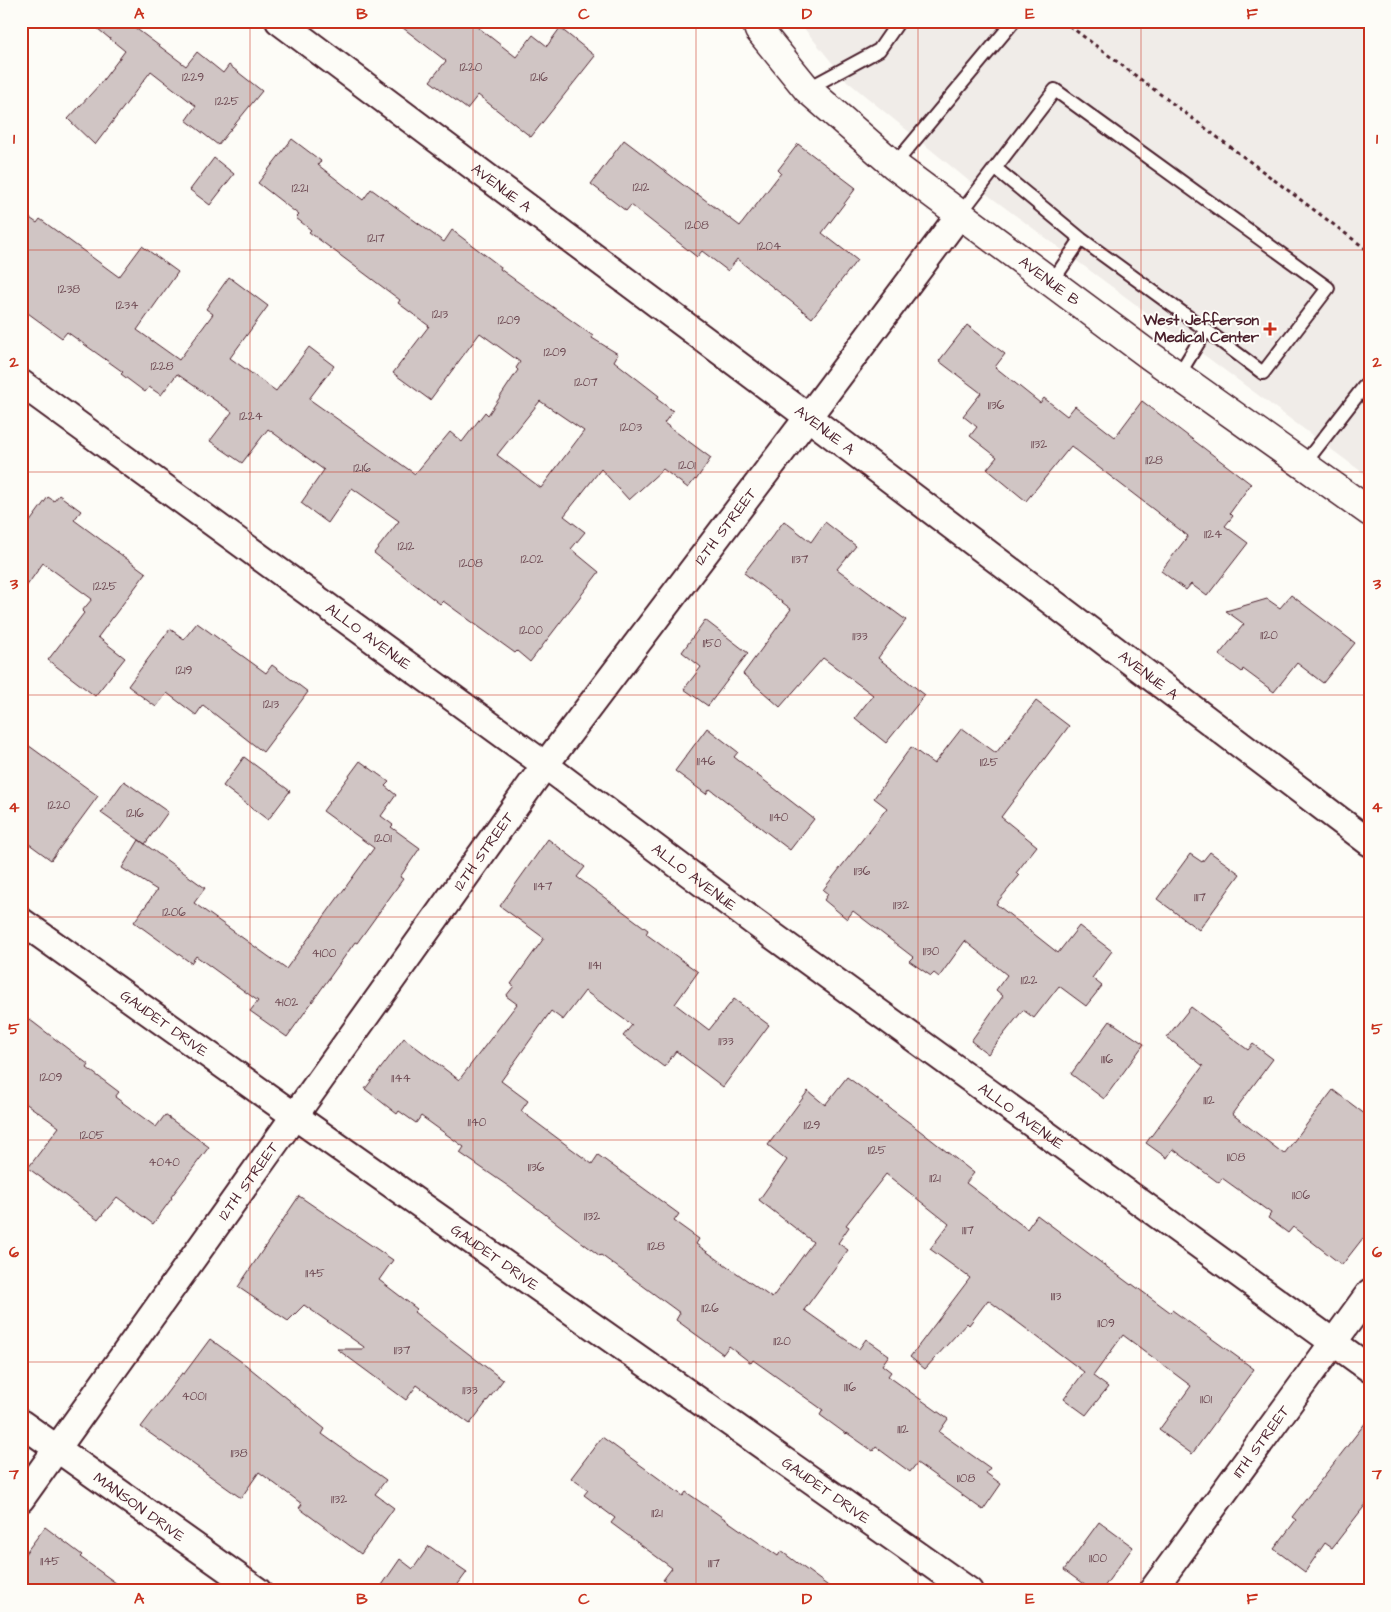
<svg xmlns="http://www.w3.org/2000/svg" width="1391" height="1612" font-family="'Architects Daughter',sans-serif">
  <rect width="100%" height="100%" fill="#fdfcf7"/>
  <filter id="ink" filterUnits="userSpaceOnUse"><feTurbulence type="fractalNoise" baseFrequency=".02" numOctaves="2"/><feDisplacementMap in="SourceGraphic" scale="10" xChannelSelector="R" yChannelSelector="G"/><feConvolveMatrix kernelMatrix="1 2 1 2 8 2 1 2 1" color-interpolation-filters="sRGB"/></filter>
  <g filter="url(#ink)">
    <!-- built -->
    <path fill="#f0ece8" d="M798,21h572v457l-401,-297 -122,-100z"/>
    <!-- building -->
    <path fill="#d0c5c4" stroke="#4a1f2b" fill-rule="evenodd" d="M103,21h23l60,45 11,-14 26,21 6,-8 33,26 -44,54 -32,-25 10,-14 -45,-35 -56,74 -27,-26 32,-35 25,-33 -27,-22z
      M394,21h76l46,36 17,-22 14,11 13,-18 35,28 -64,81 -53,-42 -11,14 -37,-28 16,-20z
      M292,139l29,22 -3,4 45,35 8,-11 73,53 8,-12 49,37 -1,2 93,67 -1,2 26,16 -4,7 45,35 -2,3 16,12 -9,12 47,35 -15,22 -1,-1 -7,9 -25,-19 -34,31 -28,-31 -37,47 21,16 -14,17 28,23 -69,90 -13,-11 -2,2 -72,-52 -3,3 -66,-51 25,-32 -47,-33 -24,35 -27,-20 23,-33 -56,-41 -26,34 -32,-22 22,-29 -55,-38 -16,21 -12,-8 -4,5 -24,-18 2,-2 -56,-40 -5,6 -41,-30v-96l16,11 3,-4 79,58 23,-31 36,26 -41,58 42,30 34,-46 -7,-5 23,-32 39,29 -38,52 46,33 33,-44 25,19 -25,33 106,75 35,-42 12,10 23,-30 3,3 30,-45 -2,-2 4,-6 -40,-29 -50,67 -37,-27 36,-47 -31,-23 2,-3 -91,-68 2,-2 -15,-12 3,-3 -41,-32zM540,401l44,30 -43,57 -44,-33z
      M624,140l71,54 1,-1 44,33 41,-53 -3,-3 20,-26 58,44 -34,45 35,27 -45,58 -75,-59 -9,12 -26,-20 -5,6 -66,-52 -5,6 -35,-27z
      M214,158l20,16 -24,31 -20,-15z
      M967,325l38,29 -10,13 45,36 4,-5 23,18 8,-10 40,31 27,-36 109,83 -21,29 3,3 -8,10 23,17 -41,53 -16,-12 -5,6 -25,-19 27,-35 -117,-90 -45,55 -39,-32 10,-12 -27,-21 7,-9 -14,-11 18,-23 -42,-32z
      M59,495l22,16 -7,9 72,53 -48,64 27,21 -30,38 -47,-36 36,-47 -2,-2 10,-12 -49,-36 -22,31v-60l27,-37 6,4z
      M784,521l27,21 14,-20 31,24 -19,23 69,51 -28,38 47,37 -39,48 -31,-25 18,-23 -50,-37 -43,49 -37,-33 48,-65 -47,-36z
      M1291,595l64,48 -32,40 -26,-20 -23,29 -31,-23 -1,3 -23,-17 25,-31 -18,-13 41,-12 13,9z
      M705,620l43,33 -40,53 -24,-17 17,-22 -19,-15z
      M197,623l69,50 6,-8 36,27 -45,60 -60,-47 -7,10 -29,-22 -11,14 -28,-21 42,-57 14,10z
      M1036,701l33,25 -68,91 36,29 -21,27 3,3 -23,28 62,49 21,-27 33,25 -20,27 10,8 -16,20 -27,-20 -25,32 -11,-8 -35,44 -17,-13 32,-45 -7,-6 11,-15 -42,-34 -26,36 -5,-4 -3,3 -22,-15 4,-4 -60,-46 -6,8 -23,-19 4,-6 -5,-4 64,-82 -13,-10 37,-51 23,17 28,-36 34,25z
      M707,728l31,24 -4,5 80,62 -24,31 -80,-61 -4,5 -31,-23z
      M21,740l77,56 -47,64 -30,-22z
      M244,757l46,34 -22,29 -45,-34z
      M360,761l29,21 -4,4 11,9 -15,21 12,9 -2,2 29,21 -20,29 3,2 -46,64 -2,-1 -68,95 -37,-26 8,-10 -62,-45 -5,7 -57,-41 23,-32 -35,-22 17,-28 66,48 -11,15 92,66 88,-121 -51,-37z
      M124,781l44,31 -23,32 -44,-31z
      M548,839l37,28 -8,10 71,53 -2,4 52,38 -23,32 34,26 25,-31 35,26 -46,62 -47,-36 -12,16 -41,-31 9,-11 -47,-34 -22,29 -12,-9 -50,70 27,20 -7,10 71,53 6,-9 81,59 -5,7 25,18 -3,5 76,54 41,-56 -54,-42 28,-40 -19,-15 40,-54 17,14 22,-28 63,46 64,50 -8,10 61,46 10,-14 94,70 1,-1 38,28 2,-2 82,59 -62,85 -33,-24 32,-44 -68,-51 -30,41 15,11 -22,28 -22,-16 20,-27 -96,-72 -19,25 -2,-2 -42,46 -15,-12 60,-79 -40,-29 19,-25 -63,-50 -40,51 3,2 -11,16 10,7 -44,60 55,39 7,-10 23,16 -7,10 9,7 -3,4 60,43 -9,13 51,36 -4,5 15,11 -18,26 -66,-47 -7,9 -34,-25 -3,4 -26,-18 -1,1 -26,-19 3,-5 -70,-50 -2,3 -22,-17 -6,8 -47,-34 4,-7 -79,-58 -1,1 -92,-70 -48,-33 4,-6 -43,-31 -5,7 -17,-12 -2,3 -32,-25 39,-51 55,42 58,-76 -11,-8 8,-10 -3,-2 33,-46 -44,-32z
      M1210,852l30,22 -41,56 -42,-31 33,-45 12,8z
      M1191,1007l57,43 5,-6 20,15 -41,55 52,40 49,-64 37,28v111l-28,36 -49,-38 -5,6 -20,-15 3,-5 -49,-35 -3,5 -46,-34 -6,9 -21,-15 57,-77 -36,-29z
      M21,1013l68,52 -2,3 32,24 -4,5 41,30 9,-12 44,32 -38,50 1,1 -19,26 -36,-27 -19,23 -70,-52 31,-41 -38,-27z
      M1110,1021l34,23 -40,55 -33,-25z
      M299,1196l94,64 -14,20 38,29 -3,3 89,68 -33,44 -53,-39 -11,15 -69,-51h26l1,-2 -60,-42 -16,16 -50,-34z
      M210,1339l36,26 79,64 -3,5 64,46 -11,14 19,14 -33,46 -62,-46 3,-4 -43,-32 -18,26 -100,-71 41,-54 2,1z
      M1370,1417v82l-38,49 -7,-5 -20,29 -31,-23 22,-29 -4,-3z
      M602,1437l81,59 3,-4 92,64 3,-5 54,40h-156l-16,-11 9,-12 -61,-45 4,-5 -31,-23 4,-5 -17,-12z
      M1099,1522l34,25 -32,44h-8l-29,-21z
      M45,1527l37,28 -2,2 47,34h-106v-32z
      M429,1546l38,26 -14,19h-75l22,-32 13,10z"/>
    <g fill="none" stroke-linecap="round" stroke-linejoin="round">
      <!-- service casing -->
      <g stroke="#4a1f2b" stroke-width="16">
        <path id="service" d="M807,89l72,-39 20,-29
          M894,165l120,-144
          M995,168l86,71
          M960,214l95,-124 273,198 -65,85 -57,-43 -28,46
          M1052,282l29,-43 125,91
          M1304,464l66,-85"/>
      </g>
      <!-- minor casing -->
      <g stroke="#4a1f2b" stroke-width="30">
        <g id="minor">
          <path id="s1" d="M279,21l529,396 562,426"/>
          <path id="s2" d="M21,383l524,382 209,157 616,447"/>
          <path id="s3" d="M21,921l275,196 673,474"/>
          <path id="s4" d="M21,1423l237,168"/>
          <path id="s5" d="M21,1499l524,-734 282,-373 133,-178"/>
          <path id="s6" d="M1152,1591l218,-299"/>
        </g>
      </g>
      <!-- tertiary casing -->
      <g stroke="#4a1f2b" stroke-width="31">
        <g id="tertiary">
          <path id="s7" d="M756,21l3,9 48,59 87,76 255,190 221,157"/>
        </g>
      </g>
      <!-- path -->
      <path stroke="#4a1f2b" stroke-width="3" stroke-dasharray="4 4" stroke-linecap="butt" d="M1063,21l307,231"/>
      <!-- service -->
      <use href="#service" stroke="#fdfcf7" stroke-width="12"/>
      <!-- minor -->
      <use href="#minor" stroke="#fdfcf7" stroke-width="26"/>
      <!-- tertiary -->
      <use href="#tertiary" stroke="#fdfcf7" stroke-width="28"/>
    </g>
  </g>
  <!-- grid -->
  <path fill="none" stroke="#c8321e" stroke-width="1" stroke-opacity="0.55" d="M250,21v1570M473,21v1570M696,21v1570M918,21v1570M1141,21v1570M21,250h1349M21,472h1349M21,695h1349M21,917h1349M21,1140h1349M21,1362h1349"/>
  <!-- markers -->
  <path fill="#c8321e" stroke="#fdfcf7" stroke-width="2" d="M1267.5 321.5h5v5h5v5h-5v5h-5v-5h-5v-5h5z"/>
  <g text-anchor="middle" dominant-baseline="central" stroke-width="4" stroke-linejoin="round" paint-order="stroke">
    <!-- number labels -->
    <g font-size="12" fill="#6c4851">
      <text x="471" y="67">1220</text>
      <text x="193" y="77">1229</text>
      <text x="539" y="77">1216</text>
      <text x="227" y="101">1225</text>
      <text x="641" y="187">1212</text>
      <text x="300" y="188">1221</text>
      <text x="697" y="225">1208</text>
      <text x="376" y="238">1217</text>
      <text x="769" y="246">1204</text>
      <text x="69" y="289">1238</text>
      <text x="127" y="305">1234</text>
      <text x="440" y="314">1213</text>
      <text x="509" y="320">1209</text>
      <text x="555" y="352">1209</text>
      <text x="162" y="366">1228</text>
      <text x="586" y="382">1207</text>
      <text x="996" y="405">1136</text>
      <text x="251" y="416">1224</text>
      <text x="631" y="427">1203</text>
      <text x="1039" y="444">1132</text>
      <text x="1154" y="460">1128</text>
      <text x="687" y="465">1201</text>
      <text x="362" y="468">1216</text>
      <text x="1213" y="534">1124</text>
      <text x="406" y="546">1212</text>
      <text x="532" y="559">1202</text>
      <text x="800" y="559">1137</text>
      <text x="471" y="563">1208</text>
      <text x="105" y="586">1225</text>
      <text x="531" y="630">1200</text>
      <text x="1269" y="635">1120</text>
      <text x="860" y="636">1133</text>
      <text x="712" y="643">1150</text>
      <text x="184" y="670">1219</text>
      <text x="271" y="704">1213</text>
      <text x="706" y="761">1146</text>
      <text x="989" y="762">1125</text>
      <text x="59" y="805">1220</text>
      <text x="135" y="813">1216</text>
      <text x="779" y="817">1140</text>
      <text x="383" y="838">1201</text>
      <text x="862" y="871">1136</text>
      <text x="543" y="886">1147</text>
      <text x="1200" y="897">1117</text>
      <text x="901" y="905">1132</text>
      <text x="174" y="912">1206</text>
      <text x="931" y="951">1130</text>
      <text x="324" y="953">4100</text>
      <text x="595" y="965">1141</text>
      <text x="1029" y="980">1122</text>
      <text x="286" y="1002">4102</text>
      <text x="726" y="1041">1133</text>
      <text x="1107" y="1059">1116</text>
      <text x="51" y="1077">1209</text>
      <text x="401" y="1078">1144</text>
      <text x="1209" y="1100">1112</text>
      <text x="477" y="1122">1140</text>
      <text x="812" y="1125">1129</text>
      <text x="92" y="1135">1205</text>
      <text x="877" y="1150">1125</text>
      <text x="1236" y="1157">1108</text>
      <text x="164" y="1162">4040</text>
      <text x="536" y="1167">1136</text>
      <text x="935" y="1178">1121</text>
      <text x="1301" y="1195">1106</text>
      <text x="592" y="1216">1132</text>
      <text x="968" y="1230">1117</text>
      <text x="656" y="1246">1128</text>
      <text x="315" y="1273">1145</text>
      <text x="1056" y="1296">1113</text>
      <text x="710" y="1308">1126</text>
      <text x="1106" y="1323">1109</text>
      <text x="782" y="1341">1120</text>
      <text x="402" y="1350">1137</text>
      <text x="850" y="1387">1116</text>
      <text x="470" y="1390">1133</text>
      <text x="194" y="1396">4001</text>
      <text x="1206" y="1399">1101</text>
      <text x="903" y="1429">1112</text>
      <text x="239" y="1453">1138</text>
      <text x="966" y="1478">1108</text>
      <text x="339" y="1499">1132</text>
      <text x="657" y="1513">1121</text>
      <text x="1098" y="1558">1100</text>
      <text x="50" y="1561">1145</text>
      <text x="714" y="1563">1117</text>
    </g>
    <!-- street labels -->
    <g font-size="15" fill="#4a1f2b" stroke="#fdfcf7">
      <text stroke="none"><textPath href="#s1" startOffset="278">AVENUE A</textPath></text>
      <text stroke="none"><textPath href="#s7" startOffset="395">AVENUE B</textPath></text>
      <text stroke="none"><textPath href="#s1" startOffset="682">AVENUE A</textPath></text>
      <text stroke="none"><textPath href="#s5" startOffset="1201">12TH STREET</textPath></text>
      <text stroke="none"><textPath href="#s2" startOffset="430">ALLO AVENUE</textPath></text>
      <text stroke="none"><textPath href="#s1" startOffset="1088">AVENUE A</textPath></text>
      <text stroke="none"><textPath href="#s5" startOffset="796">12TH STREET</textPath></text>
      <text stroke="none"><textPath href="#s2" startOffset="835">ALLO AVENUE</textPath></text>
      <text stroke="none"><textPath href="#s3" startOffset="176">GAUDET DRIVE</textPath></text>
      <text stroke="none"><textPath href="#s2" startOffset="1240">ALLO AVENUE</textPath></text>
      <text stroke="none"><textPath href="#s5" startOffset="391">12TH STREET</textPath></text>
      <text stroke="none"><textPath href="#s3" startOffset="581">GAUDET DRIVE</textPath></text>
      <text stroke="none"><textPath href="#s6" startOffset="185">11TH STREET</textPath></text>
      <text stroke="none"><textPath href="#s3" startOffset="986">GAUDET DRIVE</textPath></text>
      <text stroke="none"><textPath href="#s4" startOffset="145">MANSON DRIVE</textPath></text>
    </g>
    <!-- poi labels -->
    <g font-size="15" font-weight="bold" fill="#4a1f2b" stroke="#fdfcf7" text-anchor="end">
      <text x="1259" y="320">West Jefferson<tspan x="1259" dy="17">Medical Center</tspan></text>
    </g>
  </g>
  <!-- margin -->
  <rect width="1391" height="1612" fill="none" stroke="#fdfcf7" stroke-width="55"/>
  <rect x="28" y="28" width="1336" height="1556" fill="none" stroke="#c8321e" stroke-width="2"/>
  <g font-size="16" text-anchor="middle" font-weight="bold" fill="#c8321e">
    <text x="139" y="19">A</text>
    <text x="362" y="19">B</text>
    <text x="584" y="19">C</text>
    <text x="807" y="19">D</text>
    <text x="1030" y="19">E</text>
    <text x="1252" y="19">F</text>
    <text x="14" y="144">1</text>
    <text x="1377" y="144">1</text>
    <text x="14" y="367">2</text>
    <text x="1377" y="367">2</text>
    <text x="14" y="589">3</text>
    <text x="1377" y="589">3</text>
    <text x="14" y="812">4</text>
    <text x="1377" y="812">4</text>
    <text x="14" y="1034">5</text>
    <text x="1377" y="1034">5</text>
    <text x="14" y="1257">6</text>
    <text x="1377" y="1257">6</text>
    <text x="14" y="1479">7</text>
    <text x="1377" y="1479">7</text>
    <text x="139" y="1604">A</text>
    <text x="362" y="1604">B</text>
    <text x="584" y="1604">C</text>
    <text x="807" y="1604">D</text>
    <text x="1030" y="1604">E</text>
    <text x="1252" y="1604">F</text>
  </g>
</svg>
